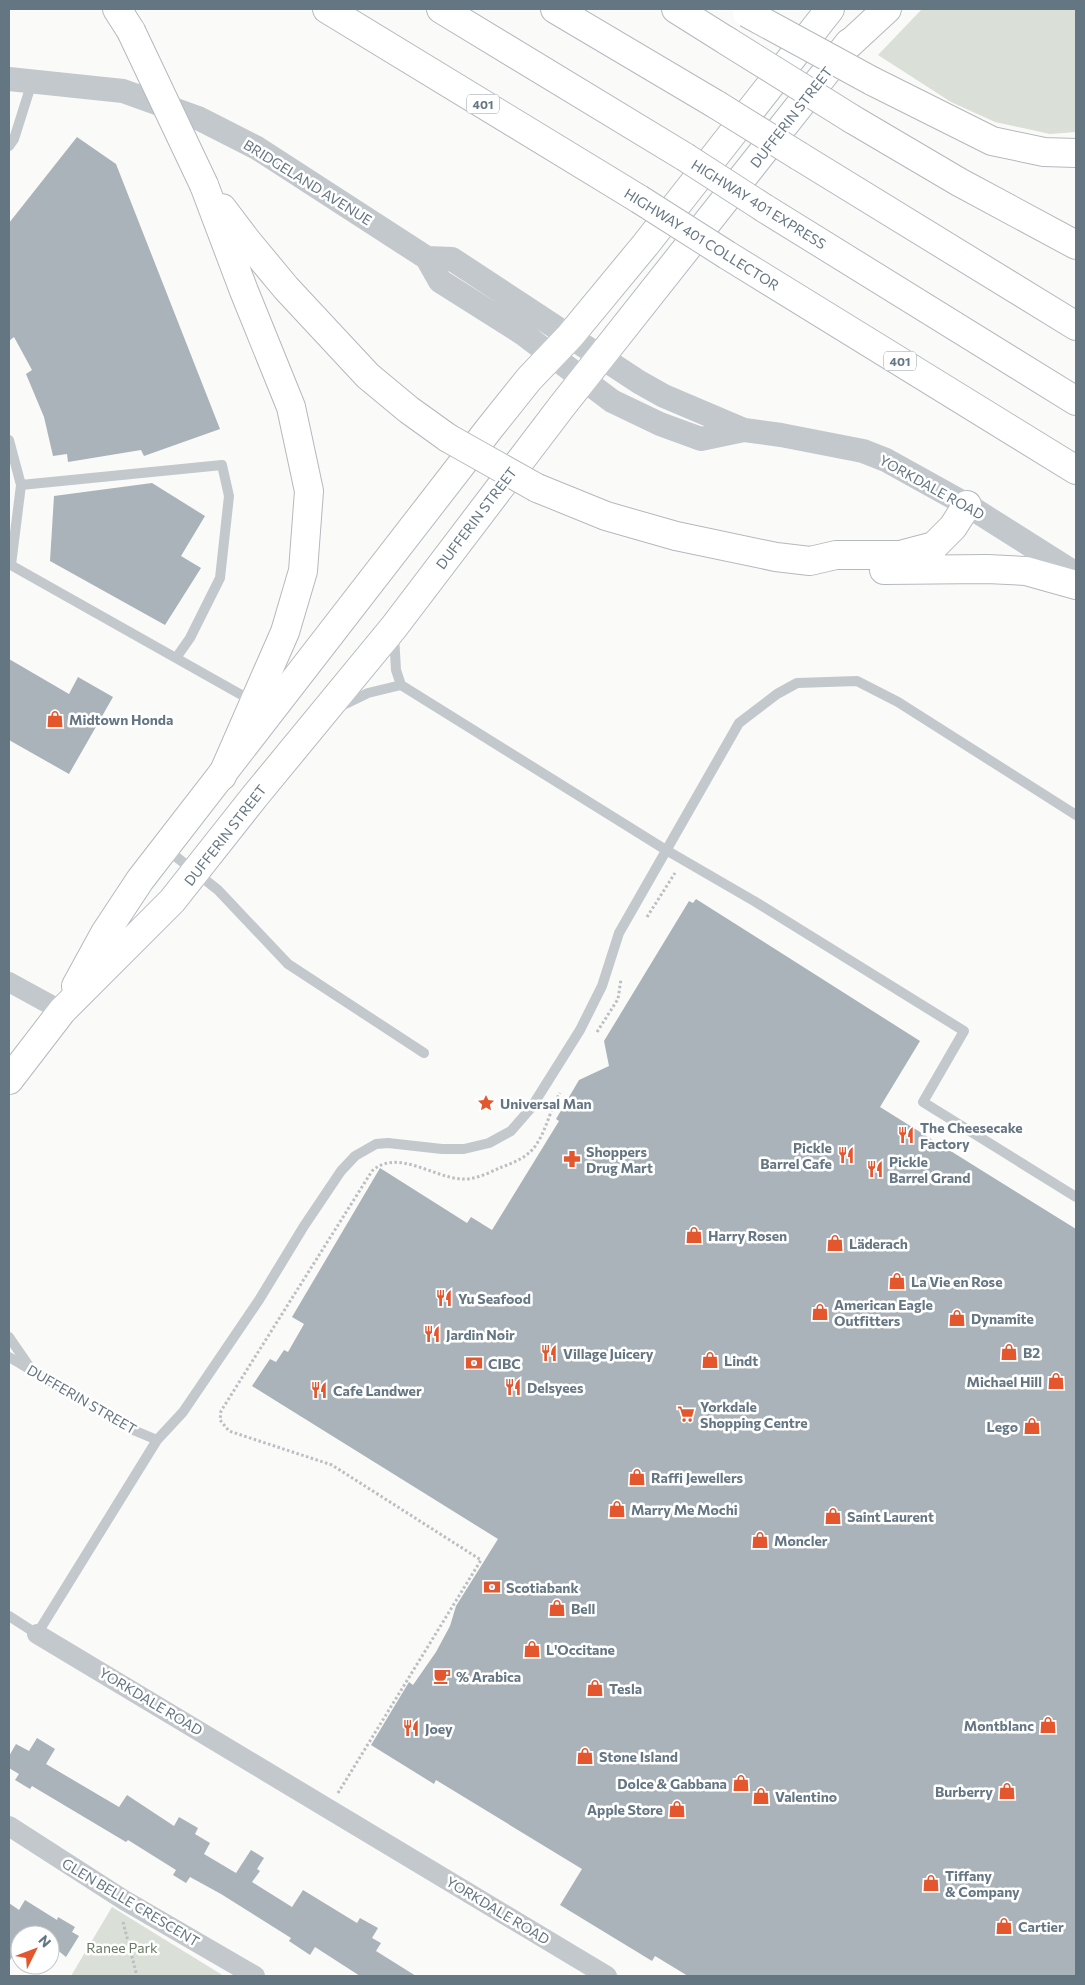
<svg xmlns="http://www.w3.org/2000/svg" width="1085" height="1985" font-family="Commissioner,sans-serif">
  <rect width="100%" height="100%" fill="#fafaf8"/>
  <!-- green -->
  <path fill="#dadfd7" d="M922,9h154v123l-26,2 -55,-12 -44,-20 -73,-47z
    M112,1907l112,69h-153z"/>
  <!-- building -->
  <path fill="#aab3b9" d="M77,137l39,27 104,265 -76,27 -3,-6 -73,12 -1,-8 -14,2 -9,-39 -18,-43 6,-4 -18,-33 -5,4v-118z
    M152,483l53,33 -24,40 20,12 -36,57 -115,-64 4,-65z
    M9,659l60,35 9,-17 35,20 -44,77 -60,-34z
    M696,899l224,142 -40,66 196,122v747h-388l-33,-20 -3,5 -92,-56 22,-36 -146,-89 -2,4 -63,-39 38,-63 4,3 23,-33 14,-26 6,-20 42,-67 -246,-153 18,-27 6,3 8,-12 4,2 16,-28 -12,-7 88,-149 87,55 4,-6 21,13 67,-109 -3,-2 23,-39 30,-14 -5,-25 85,-140 4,2z
    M37,1738l18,11 -9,15 73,43 8,-12 47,31 5,-9 19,11 -3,6 15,9 -6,11 32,19 15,-23 13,8 -7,11 3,2 -8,11 40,25 11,-17 54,33 3,-5 18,10 -6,10 9,5 -5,8 40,25h-56l-45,-29 -5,8 -21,-14 2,-3 -70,-44 -31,-17 -4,6 -13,-8 3,-5 -48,-30 -2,2 -94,-56 -2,3 -15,-9 4,-6 -10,-6v-12l7,-12 13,7z
    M25,1900l32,20 1,-3 17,10 -3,5 7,4 -13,21 -16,-13v-9h-11l-9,-7 -5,7h-5v9l-11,18v-59l10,7z"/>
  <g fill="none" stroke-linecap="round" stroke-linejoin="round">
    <!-- secondary casing -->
    <g stroke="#b3babf" stroke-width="30">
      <path id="secondary" d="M76,986l29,-53 35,-53 349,-451 40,-50 41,-43 76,-92 184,-235
        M9,1080l53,-69 110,-110 83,-105 139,-169 168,-221 287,-363"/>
    </g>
    <!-- motorway casing -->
    <g stroke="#b4b9bd" stroke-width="30">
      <path id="motorway" d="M117,9l14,22
        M327,9l312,190
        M441,9l244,148
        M555,9l162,96
        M676,9l51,32
        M847,46l40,-37
        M872,81l120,60 52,11 32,1
        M852,119l107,63 117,63
        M799,156l277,170
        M204,185l40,106 47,116 18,84 -6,80 -18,61 -63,144
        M222,208l25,33 39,47 82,88 41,34 39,28
        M764,208l312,193
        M727,255l349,215
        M537,488l69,28 70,20 100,21 34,4 26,-6h64l34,-9 19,-19 14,-22
        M884,570l103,-1 39,2 50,14"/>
    </g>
    <!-- path -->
    <path stroke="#bbbfc2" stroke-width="3" stroke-dasharray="2.5 2.5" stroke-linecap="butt" d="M647,917l28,-44
      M597,1032l21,-33 3,-20
      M555,1101l9,6
      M338,1793l143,-233 -149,-95 -103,-34 -9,-11 1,-9 151,-240c25,-23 62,7 90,8 14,1 28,-7 40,-12 13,-5 26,-10 34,-22 11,-16 14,-36 24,-52
      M123,1922l14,54"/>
    <!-- service -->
    <path stroke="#c3c8cc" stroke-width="10" d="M9,146l5,-7 18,-57
      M9,440l12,45 -10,80
      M21,485l201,-20 7,31 -9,82 -30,60 -14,20
      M9,564l245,138
      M394,635l2,35 5,15 265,165 88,51 210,130 -41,71 153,95
      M339,707l29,-14 33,-8
      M165,848l53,42 70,74 136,89
      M9,1337l20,29
      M9,1357l122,72 26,11
      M9,1616l28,18 120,-194 26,-28 76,-112 45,-74 37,-55 14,-15 21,-12 12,-1 54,6h22l25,-6 22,-12 20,-23 49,-78 22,-44 17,-53 120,-210 38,-29 20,-11 60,-2 41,21 178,113"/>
    <!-- minor -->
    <path stroke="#c3c8cc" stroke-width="20" d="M9,982l53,29
      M37,1634l570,342
      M9,1826l115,74 131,76"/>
    <!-- tertiary -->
    <path stroke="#c3c8cc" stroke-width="24" d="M9,79l114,12 75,27 59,30 170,110 13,23 82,52 90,68 48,23 41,15 43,-9
      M427,258l25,1 187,123 25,14 80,34 37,5 82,16 23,9 81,45 109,69"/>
    <!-- secondary -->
    <use href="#secondary" stroke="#fff" stroke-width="28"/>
    <!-- motorway -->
    <use href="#motorway" stroke="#fff" stroke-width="28"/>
    <!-- motorway-bridge casing -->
    <g stroke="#b4b9bd" stroke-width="30" stroke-linecap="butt">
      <path id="motorway-bridge" d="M747,13l125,68
        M131,31l73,154
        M727,41l125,78
        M717,105l82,51
        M685,157l79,51
        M639,199l88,56
        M448,438l89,50"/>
    </g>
    <!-- motorway-bridge -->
    <use href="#motorway-bridge" stroke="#fff" stroke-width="28"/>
  </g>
  <!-- icons -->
  <defs>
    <g id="shop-bare" transform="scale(1.35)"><path d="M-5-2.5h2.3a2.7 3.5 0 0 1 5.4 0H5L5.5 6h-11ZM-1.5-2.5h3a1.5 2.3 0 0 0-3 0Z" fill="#e4572e" stroke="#fff" stroke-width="2.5" paint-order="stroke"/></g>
    <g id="sight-bare" transform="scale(1.35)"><path d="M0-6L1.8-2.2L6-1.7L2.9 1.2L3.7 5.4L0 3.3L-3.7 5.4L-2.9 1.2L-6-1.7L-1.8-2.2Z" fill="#e4572e" stroke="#fff" stroke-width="2.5" paint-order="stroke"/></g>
    <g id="restaurant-bare" transform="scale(1.35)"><path d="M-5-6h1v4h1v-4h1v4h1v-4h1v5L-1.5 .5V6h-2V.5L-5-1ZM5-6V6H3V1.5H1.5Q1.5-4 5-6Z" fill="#e4572e" stroke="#fff" stroke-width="2.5" paint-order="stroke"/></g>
    <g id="pharmacy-bare" transform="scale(1.35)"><path d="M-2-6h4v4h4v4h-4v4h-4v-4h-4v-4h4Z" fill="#e4572e" stroke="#fff" stroke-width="2.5" paint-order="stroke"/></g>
    <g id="bank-bare" transform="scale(1.35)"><path d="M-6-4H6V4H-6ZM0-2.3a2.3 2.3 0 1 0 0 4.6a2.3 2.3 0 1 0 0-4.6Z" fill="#e4572e" stroke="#fff" stroke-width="2.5" paint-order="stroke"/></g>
    <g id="supermarket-bare" transform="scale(1.35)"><path d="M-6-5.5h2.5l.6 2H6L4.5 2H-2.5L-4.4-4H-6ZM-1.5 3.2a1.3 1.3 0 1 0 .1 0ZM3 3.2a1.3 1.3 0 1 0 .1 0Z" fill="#e4572e" stroke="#fff" stroke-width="2.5" paint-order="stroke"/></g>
    <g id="cafe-bare" transform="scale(1.35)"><path d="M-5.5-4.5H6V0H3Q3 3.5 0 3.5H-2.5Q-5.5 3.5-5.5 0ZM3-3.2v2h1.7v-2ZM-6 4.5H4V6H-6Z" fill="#e4572e" stroke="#fff" stroke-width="2.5" paint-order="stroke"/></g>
  </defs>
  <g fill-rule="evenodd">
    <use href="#shop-bare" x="55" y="719"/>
    <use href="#sight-bare" x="486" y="1103"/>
    <use href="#restaurant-bare" x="906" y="1135"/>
    <use href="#restaurant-bare" x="846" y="1155"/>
    <use href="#pharmacy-bare" x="572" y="1159"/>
    <use href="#restaurant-bare" x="875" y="1169"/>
    <use href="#shop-bare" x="694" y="1235"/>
    <use href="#shop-bare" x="835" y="1243"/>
    <use href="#shop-bare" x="897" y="1281"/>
    <use href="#restaurant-bare" x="444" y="1298"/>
    <use href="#shop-bare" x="820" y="1312"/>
    <use href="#shop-bare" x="957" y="1318"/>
    <use href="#restaurant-bare" x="432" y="1334"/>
    <use href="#shop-bare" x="1009" y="1352"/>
    <use href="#restaurant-bare" x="549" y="1353"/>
    <use href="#shop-bare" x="710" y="1360"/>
    <use href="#bank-bare" x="474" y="1363"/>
    <use href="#shop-bare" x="1056" y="1381"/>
    <use href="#restaurant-bare" x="513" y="1387"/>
    <use href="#restaurant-bare" x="319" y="1390"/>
    <use href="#supermarket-bare" x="686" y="1414"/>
    <use href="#shop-bare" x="1032" y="1426"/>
    <use href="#shop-bare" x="637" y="1477"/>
    <use href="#shop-bare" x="617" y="1509"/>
    <use href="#shop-bare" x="833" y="1516"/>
    <use href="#shop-bare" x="760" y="1540"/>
    <use href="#bank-bare" x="492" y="1587"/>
    <use href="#shop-bare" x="557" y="1608"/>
    <use href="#shop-bare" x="532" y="1649"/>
    <use href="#cafe-bare" x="442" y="1676"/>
    <use href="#shop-bare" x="595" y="1688"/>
    <use href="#shop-bare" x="1048" y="1725"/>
    <use href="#restaurant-bare" x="411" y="1728"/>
    <use href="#shop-bare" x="585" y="1756"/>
    <use href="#shop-bare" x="741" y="1783"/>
    <use href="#shop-bare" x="1007" y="1791"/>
    <use href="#shop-bare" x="761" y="1796"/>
    <use href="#shop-bare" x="677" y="1809"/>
    <use href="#shop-bare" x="931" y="1883"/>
    <use href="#shop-bare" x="1004" y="1926"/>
  </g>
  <g text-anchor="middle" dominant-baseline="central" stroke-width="5" stroke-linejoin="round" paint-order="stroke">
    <!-- shield labels -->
    <g fill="#fff" stroke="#939fa8" stroke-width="1">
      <rect x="467" y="94.5" width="32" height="19" rx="4"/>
      <rect x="884" y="351.5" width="32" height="19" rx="4"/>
    </g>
    <g font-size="12" font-weight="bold" fill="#657683">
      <text x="483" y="104">401</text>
      <text x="900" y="361">401</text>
    </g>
    <!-- street labels -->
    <g font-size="14" fill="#657683" stroke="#fff">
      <text transform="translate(791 117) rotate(-52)">DUFFERIN STREET</text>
      <text transform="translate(308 182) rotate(32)">BRIDGELAND AVENUE</text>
      <text transform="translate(759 204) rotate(32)">HIGHWAY 401 EXPRESS</text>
      <text transform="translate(702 239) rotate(32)">HIGHWAY 401 COLLECTOR</text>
      <text transform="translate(932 487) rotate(29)">YORKDALE ROAD</text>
      <text transform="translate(476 518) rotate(-53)">DUFFERIN STREET</text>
      <text transform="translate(225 835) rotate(-52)">DUFFERIN STREET</text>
      <text transform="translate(82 1399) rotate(30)">DUFFERIN STREET</text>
      <text transform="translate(151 1701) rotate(31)">YORKDALE ROAD</text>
      <text transform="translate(131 1902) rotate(31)">GLEN BELLE CRESCENT</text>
      <text transform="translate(498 1910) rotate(31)">YORKDALE ROAD</text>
    </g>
    <!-- poi labels -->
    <g font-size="14" font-weight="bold" fill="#657683" stroke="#fff" text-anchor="start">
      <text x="69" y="719">Midtown Honda</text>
      <text x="500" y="1103">Universal Man</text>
      <text x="920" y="1127">The Cheesecake<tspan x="920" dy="16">Factory</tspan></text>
      <text x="832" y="1147" text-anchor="end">Pickle<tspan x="832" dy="16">Barrel Cafe</tspan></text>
      <text x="586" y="1151">Shoppers<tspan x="586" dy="16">Drug Mart</tspan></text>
      <text x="889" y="1161">Pickle<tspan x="889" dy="16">Barrel Grand</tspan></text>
      <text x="708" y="1235">Harry Rosen</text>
      <text x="849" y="1243">Läderach</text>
      <text x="911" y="1281">La Vie en Rose</text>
      <text x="458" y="1298">Yu Seafood</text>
      <text x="834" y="1304">American Eagle<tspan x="834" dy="16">Outfitters</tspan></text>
      <text x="971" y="1318">Dynamite</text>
      <text x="446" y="1334">Jardin Noir</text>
      <text x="1023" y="1352">B2</text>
      <text x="563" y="1353">Village Juicery</text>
      <text x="724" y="1360">Lindt</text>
      <text x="488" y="1363">CIBC</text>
      <text x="1042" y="1381" text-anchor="end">Michael Hill</text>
      <text x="527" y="1387">Delsyees</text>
      <text x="333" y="1390">Cafe Landwer</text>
      <text x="700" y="1406">Yorkdale<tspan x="700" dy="16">Shopping Centre</tspan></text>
      <text x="1018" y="1426" text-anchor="end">Lego</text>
      <text x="651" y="1477">Raffi Jewellers</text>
      <text x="631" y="1509">Marry Me Mochi</text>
      <text x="847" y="1516">Saint Laurent</text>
      <text x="774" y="1540">Moncler</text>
      <text x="506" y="1587">Scotiabank</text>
      <text x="571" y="1608">Bell</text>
      <text x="546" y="1649">L'Occitane</text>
      <text x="456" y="1676">% Arabica</text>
      <text x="609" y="1688">Tesla</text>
      <text x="1034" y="1725" text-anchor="end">Montblanc</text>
      <text x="425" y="1728">Joey</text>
      <text x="599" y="1756">Stone Island</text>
      <text x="727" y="1783" text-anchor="end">Dolce &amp; Gabbana</text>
      <text x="993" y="1791" text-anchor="end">Burberry</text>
      <text x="775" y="1796">Valentino</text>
      <text x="663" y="1809" text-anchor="end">Apple Store</text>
      <text x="945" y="1875">Tiffany<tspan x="945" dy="16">&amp; Company</tspan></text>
      <text x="1018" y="1926">Cartier</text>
    </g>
    <!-- park labels -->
    <g font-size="14" fill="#687a64" stroke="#fff">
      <text x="122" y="1947">Ranee Park</text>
    </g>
  </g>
  <!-- border -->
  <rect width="1085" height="1985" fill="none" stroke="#657683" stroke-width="20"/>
  <!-- north arrow -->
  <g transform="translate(35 1950) rotate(48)"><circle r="24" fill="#ffffff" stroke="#c1c8cd"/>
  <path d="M0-4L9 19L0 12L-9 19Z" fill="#e4572e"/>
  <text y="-8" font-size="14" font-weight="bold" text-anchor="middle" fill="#657683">N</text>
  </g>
</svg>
